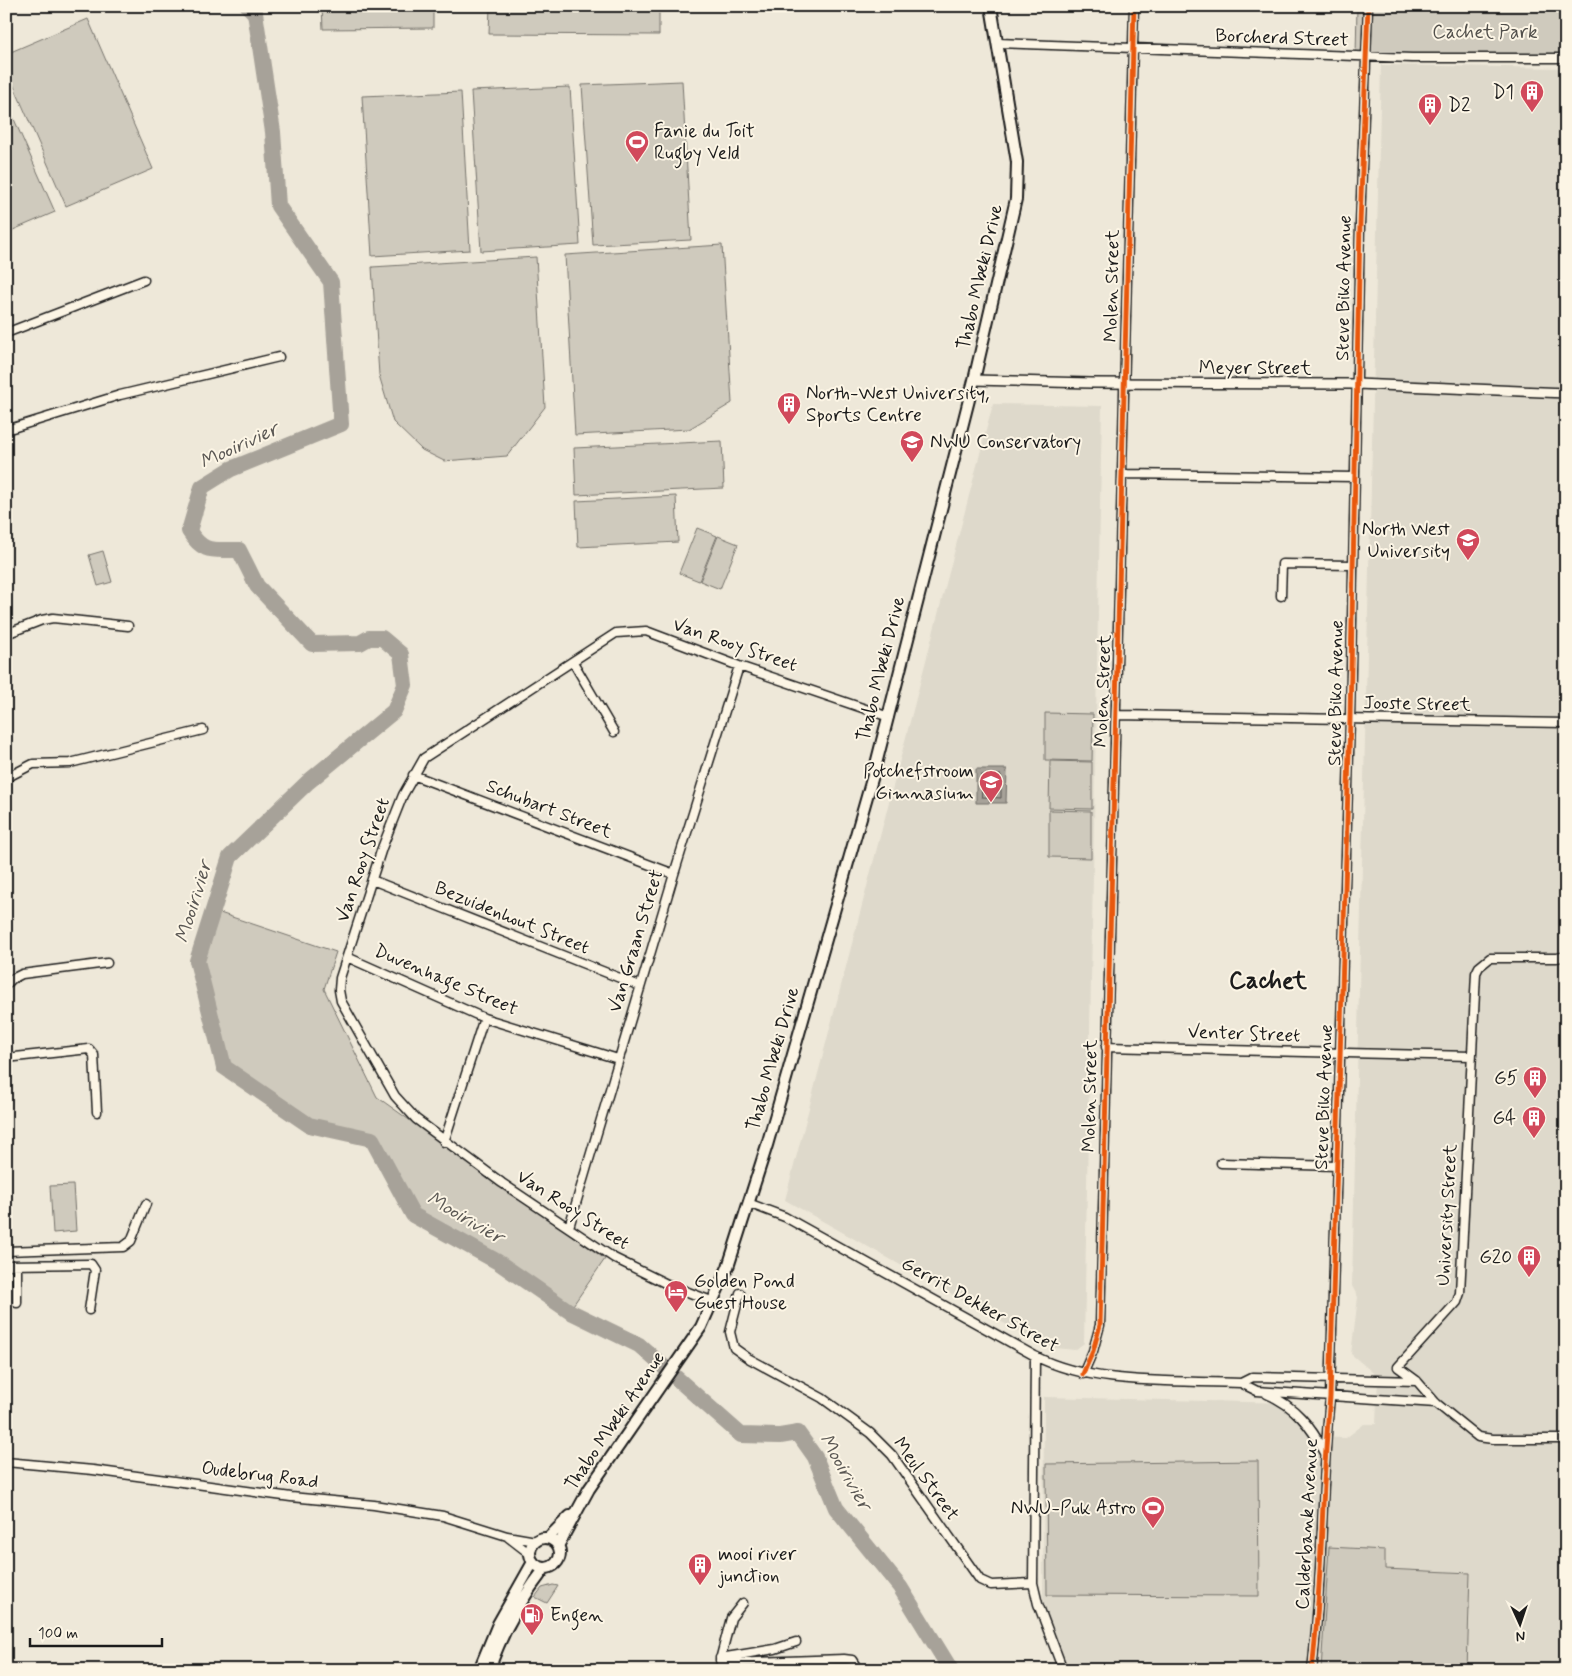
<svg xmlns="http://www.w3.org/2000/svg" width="1572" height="1676" font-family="Mynerve,sans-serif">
  <rect width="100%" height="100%" fill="#eee8d9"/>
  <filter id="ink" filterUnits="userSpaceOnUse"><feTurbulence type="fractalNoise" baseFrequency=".02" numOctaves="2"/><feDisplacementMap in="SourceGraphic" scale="10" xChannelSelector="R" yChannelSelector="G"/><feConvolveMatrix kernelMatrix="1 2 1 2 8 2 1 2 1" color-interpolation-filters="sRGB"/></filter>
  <g filter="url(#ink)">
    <!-- built -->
    <path fill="#ded9cb" d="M1381,65l185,3v1602h-504l-19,-63 1,-210 240,6 27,34 35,1 18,-14h12l2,-47 -27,-23 7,-57 -6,-11z
      M993,404l109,2 -18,937 -9,7 -29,-3 -261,-147z"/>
    <!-- green -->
    <path fill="#cfcabd" stroke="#76736c" d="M322,6h111v22l-110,1z
      M490,6h169v29l-170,-1z
      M1357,6h209v54l-210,-4z
      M88,19l65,150 -87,37 -60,-138v-14z
      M682,81l9,159 -98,5 -11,-160z
      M570,87l10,158 -99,6 -10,-160z
      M461,92l9,158 -98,6 -10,-160z
      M6,101l49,111 -49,21z
      M722,245l10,158 -43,26 -114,6 -10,-180z
      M536,257l9,150 -38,49 -63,5 -22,-11 -29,-28 -14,-47 -7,-108z
      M722,441l2,47 -148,7 -2,-47z
      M676,496l2,46 -100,5 -2,-46z
      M697,528l20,8 -18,45 -20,-8z
      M718,536l20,8 -18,45 -20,-8z
      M103,551l9,31 -14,4 -9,-31z
      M1045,713l48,1 -1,47 -47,-1z
      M1050,761l42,1v47l-43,-1z
      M1049,810l42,1v47l-42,-1z
      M214,911l122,41 -12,37 53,108 228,162 -36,52 -71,-49 -85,-47 -41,-76 -63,-14 -85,-58 -27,-106z
      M73,1185l3,46 -23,2 -3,-47z
      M1258,1461l1,135 -212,-1 -1,-131z
      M1329,1547l56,3v19l85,4 -3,97h-146z
      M553,1585l5,1 -11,17 -12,-6 7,-9z"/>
    <!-- water -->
    <path fill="#a7a299" stroke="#6f6c67" d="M976,769h31l-1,34h-30z"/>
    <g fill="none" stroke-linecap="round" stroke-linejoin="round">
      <!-- shore -->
      <path stroke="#54524e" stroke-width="1" d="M982,775h19v23l-19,-1z"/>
      <!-- river -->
      <path stroke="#a7a299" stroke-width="16" d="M248,6l7,7 18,119 5,74 53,76 10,142 -110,45 -29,18 -13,44c15,24 25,18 50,19l18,36 55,58 48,-1 9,-5h13l19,16 4,31 -11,26 -86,71 -78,75 -33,104 27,106 85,58 63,14 41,76 85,47 71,49 70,34 102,90 39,1 18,-3 17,24 21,51 64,79 51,83"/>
      <!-- minor casing -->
      <g stroke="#1c1c1c" stroke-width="11">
        <path id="minor" d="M998,43l414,15h154
          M6,333l138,-53
          M6,430l114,-35 159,-38
          M1123,474l232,3
          M1281,596l1,-32 71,1
          M6,634l36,-14 11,-2 75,8
          M573,662l41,70
          M1117,715l449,8
          M413,775l261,99
          M6,778l27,-14 37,-1 133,-33
          M372,880l268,106
          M1566,956l-9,2h-67l-11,9 -3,6 -16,320 -3,9 -59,65 19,14 19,22 42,34 15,2h73
          M347,957l137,61 134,41
          M6,985l6,-6 10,-5 85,-11
          M1106,1047l365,9
          M6,1058l83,-9 5,6 3,57
          M444,1142l40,-124
          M1221,1163l116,3
          M748,1203l37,14 250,139c57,30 141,24 206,27l16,8 179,12
          M569,1227l105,-353 65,-208
          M6,1251l117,-4 8,-6 15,-37
          M6,1265l85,-1 4,6 -6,40
          M17,1265v38
          M740,1293l-10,39 4,16 14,10 74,40 48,35 22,22 88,125 11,5 42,-2
          M714,1302l-47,-18 -53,-26 -112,-75 -86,-64 -21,-23 -54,-95 -2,-11 1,-12 42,-130 21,-53 21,-37 192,-125 30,-2 93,35 150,51
          M1035,1356l-2,227 5,21 25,66
          M1083,1374l10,-23 7,-26 34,-1319
          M1241,1383l12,-6 164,4
          M1267,1394c28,12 44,32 58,59
          M6,1462l87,8 198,27 83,8 69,11 64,20 29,5
          M508,1537l22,17
          M720,1658l55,-9 21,-7
          M720,1660l11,-42 12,-15
          M719,1667l10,-4 115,-4 8,1 5,8
          M1312,1670c11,-91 9,-182 18,-273l20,-678 10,-495 8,-218"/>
      </g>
      <!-- tertiary casing -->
      <g stroke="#1c1c1c" stroke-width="12">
        <path id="tertiary" d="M974,380l117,3 266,1 209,9"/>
      </g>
      <!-- secondary casing -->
      <g stroke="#1c1c1c" stroke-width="14">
        <path id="secondary" d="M548,1538l22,-22
          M530 1553a15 15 0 1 1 30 0a15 15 0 1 1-30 0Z
          M558,1546l31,-57 112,-162 27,-60 39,-122 107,-373 100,-392 42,-181 1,-37 -26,-156
          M479,1670l19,-46 35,-62
          M489,1670c13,-38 32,-71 56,-102"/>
      </g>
      <!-- minor -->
      <use href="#minor" stroke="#fcf5e5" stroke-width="8"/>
      <!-- tertiary -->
      <use href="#tertiary" stroke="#fcf5e5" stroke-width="9"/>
      <!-- secondary -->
      <use href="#secondary" stroke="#fcf5e5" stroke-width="10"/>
      <!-- cycleway casing -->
      <g stroke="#fcf5e5" stroke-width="8">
        <path id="cycleway" d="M1083,1374l10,-23 7,-26 34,-1319
          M1312,1670c11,-91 9,-182 18,-273l20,-678 10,-495 8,-218"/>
      </g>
      <!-- cycleway -->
      <use href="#cycleway" stroke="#e8590c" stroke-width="5"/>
    </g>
  </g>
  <!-- icons -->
  <defs>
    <g id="building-pin" transform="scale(1.25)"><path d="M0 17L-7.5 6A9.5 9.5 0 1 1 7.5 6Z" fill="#d1495b" stroke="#fcf5e5"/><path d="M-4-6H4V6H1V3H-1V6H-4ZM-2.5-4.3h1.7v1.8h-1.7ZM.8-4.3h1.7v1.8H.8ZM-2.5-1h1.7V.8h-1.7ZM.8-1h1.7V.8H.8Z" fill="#fff"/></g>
    <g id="stadium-pin" transform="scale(1.25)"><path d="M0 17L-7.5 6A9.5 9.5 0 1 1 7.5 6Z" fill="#d1495b" stroke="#fcf5e5"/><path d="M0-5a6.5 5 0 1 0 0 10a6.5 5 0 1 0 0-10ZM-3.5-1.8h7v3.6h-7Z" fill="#fff"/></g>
    <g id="school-pin" transform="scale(1.25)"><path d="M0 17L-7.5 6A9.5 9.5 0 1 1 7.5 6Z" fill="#d1495b" stroke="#fcf5e5"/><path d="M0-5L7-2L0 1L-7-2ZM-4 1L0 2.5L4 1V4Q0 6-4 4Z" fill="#fff"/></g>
    <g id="university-pin" transform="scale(1.25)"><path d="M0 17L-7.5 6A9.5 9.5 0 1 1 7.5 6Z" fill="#d1495b" stroke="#fcf5e5"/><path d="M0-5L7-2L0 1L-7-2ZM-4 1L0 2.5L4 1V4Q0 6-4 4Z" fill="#fff"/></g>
    <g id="hotel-pin" transform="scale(1.25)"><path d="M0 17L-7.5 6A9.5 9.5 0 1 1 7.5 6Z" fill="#d1495b" stroke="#fcf5e5"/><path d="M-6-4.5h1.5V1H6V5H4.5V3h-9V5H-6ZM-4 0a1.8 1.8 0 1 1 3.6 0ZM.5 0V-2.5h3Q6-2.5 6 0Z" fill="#fff"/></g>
    <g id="fuel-pin" transform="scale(1.25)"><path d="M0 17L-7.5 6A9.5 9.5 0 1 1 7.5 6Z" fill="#d1495b" stroke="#fcf5e5"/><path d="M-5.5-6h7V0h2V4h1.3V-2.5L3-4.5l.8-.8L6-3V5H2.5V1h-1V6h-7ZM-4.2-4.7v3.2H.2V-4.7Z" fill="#fff"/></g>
  </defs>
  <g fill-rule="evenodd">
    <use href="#building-pin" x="1532" y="92"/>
    <use href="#building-pin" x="1430" y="105"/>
    <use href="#stadium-pin" x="637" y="142"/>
    <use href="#building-pin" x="789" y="404"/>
    <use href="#school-pin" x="912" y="442"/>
    <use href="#university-pin" x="1468" y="540"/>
    <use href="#school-pin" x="991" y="782"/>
    <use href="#building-pin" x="1535" y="1078"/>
    <use href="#building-pin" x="1534" y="1118"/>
    <use href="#building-pin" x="1529" y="1257"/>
    <use href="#hotel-pin" x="676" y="1292"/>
    <use href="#stadium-pin" x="1153" y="1508"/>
    <use href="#building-pin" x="700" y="1565"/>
    <use href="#fuel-pin" x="532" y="1615"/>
  </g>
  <g text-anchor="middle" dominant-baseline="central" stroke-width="4" stroke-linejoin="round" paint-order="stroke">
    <!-- park labels -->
    <g font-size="19" fill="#52504c" stroke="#fcf5e5">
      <text x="1485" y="32">Cachet Park</text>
    </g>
    <!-- street labels -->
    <g font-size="19" fill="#1c1c1c" stroke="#fcf5e5">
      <text transform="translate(1282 38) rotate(2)">Borcherd Street</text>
      <text transform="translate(980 277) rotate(-77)">Thabo Mbeki Drive</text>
      <text transform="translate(1112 286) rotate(-89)">Molen Street</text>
      <text transform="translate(1344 288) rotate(-89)">Steve Biko Avenue</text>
      <text x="1255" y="368">Meyer Street</text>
      <text transform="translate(735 645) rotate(19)">Van Rooy Street</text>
      <text transform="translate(881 669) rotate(-76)">Thabo Mbeki Drive</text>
      <text transform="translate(1103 691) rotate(-88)">Molen Street</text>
      <text transform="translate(1336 693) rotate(-89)">Steve Biko Avenue</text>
      <text transform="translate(1417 704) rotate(1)">Jooste Street</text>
      <text transform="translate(549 809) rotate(21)">Schubart Street</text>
      <text transform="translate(363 860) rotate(-71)">Van Rooy Street</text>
      <text transform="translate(512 918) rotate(22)">Bezuidenhout Street</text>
      <text transform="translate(636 941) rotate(-73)">Van Graan Street</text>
      <text transform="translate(446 980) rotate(23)">Duvenhage Street</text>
      <text transform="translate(1244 1034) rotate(2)">Venter Street</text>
      <text transform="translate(773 1059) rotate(-74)">Thabo Mbeki Drive</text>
      <text transform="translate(1090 1096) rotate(-89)">Molen Street</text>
      <text transform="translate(1324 1097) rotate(-88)">Steve Biko Avenue</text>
      <text transform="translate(573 1210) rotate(33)">Van Rooy Street</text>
      <text transform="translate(1447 1215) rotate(-87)">University Street</text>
      <text transform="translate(980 1305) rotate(29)">Gerrit Dekker Street</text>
      <text transform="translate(615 1421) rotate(-56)">Thabo Mbeki Avenue</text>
      <text transform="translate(260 1475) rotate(7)">Oudebrug Road</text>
      <text transform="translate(926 1479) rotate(54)">Meul Street</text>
      <text transform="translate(1307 1524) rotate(-87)">Calderbank Avenue</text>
    </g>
    <!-- poi labels -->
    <g font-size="19" fill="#1c1c1c" stroke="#fcf5e5" text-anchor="end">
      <text x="1514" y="92">D1</text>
      <text x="1448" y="105" text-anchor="start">D2</text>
      <text x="654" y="131" text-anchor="start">Fanie du Toit<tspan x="654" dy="22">Rugby Veld</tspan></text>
      <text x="806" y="393" text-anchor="start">North-West University,<tspan x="806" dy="22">Sports Centre</tspan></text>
      <text x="930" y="442" text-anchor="start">NWU Conservatory</text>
      <text x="1450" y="529">North West<tspan x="1450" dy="22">University</tspan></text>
      <text x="974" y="771">Potchefstroom<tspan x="974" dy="22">Gimnasium</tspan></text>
      <text x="1518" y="1078">G5</text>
      <text x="1516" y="1118">G4</text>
      <text x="1512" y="1257">G20</text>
      <text x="694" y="1281" text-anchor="start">Golden Pond<tspan x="694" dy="22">Guest House</tspan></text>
      <text x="1136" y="1508">NWU-Puk Astro</text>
      <text x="718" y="1554" text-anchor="start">mooi river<tspan x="718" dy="22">junction</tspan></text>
      <text x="550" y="1615" text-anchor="start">Engen</text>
    </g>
    <!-- water labels -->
    <g font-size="20" font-style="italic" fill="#5b5854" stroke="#fcf5e5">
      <text transform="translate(239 446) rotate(-25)">Mooirivier</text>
      <text transform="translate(194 902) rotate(-73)">Mooirivier</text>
      <text transform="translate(465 1218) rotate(30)">Mooirivier</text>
      <text transform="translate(845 1472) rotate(60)">Mooirivier</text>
    </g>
    <!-- district labels -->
    <g font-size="24" font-weight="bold" fill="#1c1c1c" stroke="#fcf5e5">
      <text x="1268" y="981">Cachet</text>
    </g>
  </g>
  <!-- margin -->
  <rect width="1572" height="1676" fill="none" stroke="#fcf5e5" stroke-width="25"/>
  <rect x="12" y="12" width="1547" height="1651" fill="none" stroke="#1c1c1c" stroke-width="2" filter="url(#ink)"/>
  <!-- north arrow -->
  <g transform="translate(1520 1624) rotate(177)" stroke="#fcf5e5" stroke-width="4" paint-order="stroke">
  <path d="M0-4L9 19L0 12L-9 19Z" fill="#1c1c1c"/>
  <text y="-8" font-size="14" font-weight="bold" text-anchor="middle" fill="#1c1c1c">N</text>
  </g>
  <!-- scale -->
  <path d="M30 1638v8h132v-8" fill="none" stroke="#1c1c1c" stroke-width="2.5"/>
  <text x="38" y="1638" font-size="15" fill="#1c1c1c" stroke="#fcf5e5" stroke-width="4" paint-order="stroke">100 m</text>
</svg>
